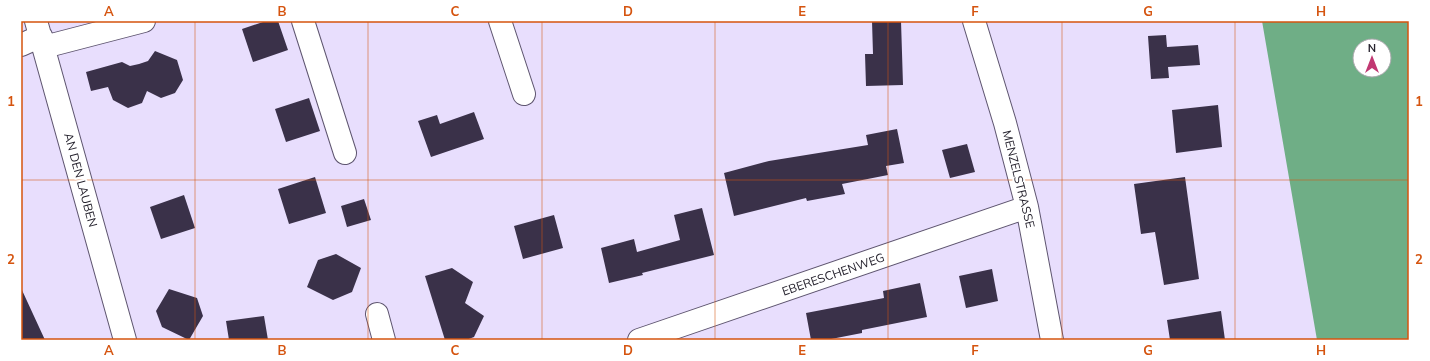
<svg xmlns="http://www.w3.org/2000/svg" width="1430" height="361" font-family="Mulish,sans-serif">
  <rect width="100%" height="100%" fill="#e8defd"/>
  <!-- forest -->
  <path fill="#6fae86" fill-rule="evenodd" d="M1262,21h147v319h-92zM1360,46h24v24h-24z"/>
  <!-- building -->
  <path fill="#3a3149" d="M266,21h12l10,29 -35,12 -11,-33z
    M872,21h29l2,64 -37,1 -1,-32h8z
    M1166,35l1,12 31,-2 2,20 -32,2 1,11 -18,1 -3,-43z
    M155,51l22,9 6,20 -8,13 -14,5 -14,-7 -5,12 -14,5 -15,-8 -5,-13 -17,4 -5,-19 36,-10 8,4 9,-2 9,-3z
    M309,98l11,33 -34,11 -11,-33z
    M1218,105l4,42 -46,6 -4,-43z
    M474,112l10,27 -53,18 -13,-36 19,-6 3,9z
    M897,129l7,34 -18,3 2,9 -46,9 3,10 -38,7 -1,-3 -72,18 -10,-43 45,-12 99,-16 -2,-10z
    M967,144l8,28 -25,6 -8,-28z
    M315,177l11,36 -37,11 -11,-35z
    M1185,177l14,102 -35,6 -9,-53 -14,2 -7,-50z
    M184,195l11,33 -34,11 -11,-32z
    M364,199l7,21 -24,7 -6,-21z
    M702,208l12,47 -72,18 1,2 -34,8 -8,-35 33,-9 3,13 43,-12 -6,-25z
    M554,215l9,33 -40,11 -9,-33z
    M336,254l25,14 -9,24 -19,8 -26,-13 11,-27z
    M452,268l21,14 -8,21 19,13 -10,21 -8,3h-21l-20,-64z
    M992,269l6,32 -32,7 -7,-32z
    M920,283l7,34 -65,13v3l-36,7h-15l-5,-27 78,-15 -1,-7z
    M21,288l24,52h-24z
    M169,289l28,9 6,18 -14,24 -27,-13 -6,-16z
    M1221,311l4,29h-55l-3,-20z
    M264,316l4,24h-39l-3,-19z"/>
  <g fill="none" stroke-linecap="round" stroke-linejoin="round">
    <!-- minor casing -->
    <g stroke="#5e556f" stroke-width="24">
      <path id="minor" d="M36,21l89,319
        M303,21l42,132
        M500,21l24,73
        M974,21l31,102 22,84 25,133
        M21,45l20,-9
        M44,47l100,-26
        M377,314l7,26
        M639,340l388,-133"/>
    </g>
    <!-- minor -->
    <use href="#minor" stroke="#fff" stroke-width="22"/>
  </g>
  <!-- grid -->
  <path fill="none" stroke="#d5540f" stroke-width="1" stroke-opacity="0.55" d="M195,21v319M368,21v319M542,21v319M715,21v319M888,21v319M1062,21v319M1235,21v319M21,180h1388"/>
  <g text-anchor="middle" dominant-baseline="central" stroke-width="4" stroke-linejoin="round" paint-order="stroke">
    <!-- street labels -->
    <g font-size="12" fill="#26232e" stroke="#fff">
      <text transform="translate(1019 179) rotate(76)">MENZELSTRASSE</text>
      <text transform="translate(81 180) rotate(75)">AN DEN LAUBEN</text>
      <text transform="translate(833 274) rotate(-19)">EBERESCHENWEG</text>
    </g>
  </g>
  <!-- border -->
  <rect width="1430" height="361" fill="none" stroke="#ffffff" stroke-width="44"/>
  <!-- north arrow -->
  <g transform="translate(1372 58)"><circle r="19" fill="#ffffff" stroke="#a8a7ab"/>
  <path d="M0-3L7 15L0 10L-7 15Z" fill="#c13872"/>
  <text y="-6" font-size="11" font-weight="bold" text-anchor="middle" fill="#26232e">N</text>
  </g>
  <rect x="22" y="22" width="1386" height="317" fill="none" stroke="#d5540f" stroke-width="1.5"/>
  <g font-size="13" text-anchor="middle" font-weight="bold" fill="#d5540f">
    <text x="109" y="16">A</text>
    <text x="282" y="16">B</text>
    <text x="455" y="16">C</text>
    <text x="628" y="16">D</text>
    <text x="802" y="16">E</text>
    <text x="975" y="16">F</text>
    <text x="1148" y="16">G</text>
    <text x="1321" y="16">H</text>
    <text x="11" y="106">1</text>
    <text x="1419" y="106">1</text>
    <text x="11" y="264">2</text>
    <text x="1419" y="264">2</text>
    <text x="109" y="355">A</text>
    <text x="282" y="355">B</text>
    <text x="455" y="355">C</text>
    <text x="628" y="355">D</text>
    <text x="802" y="355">E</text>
    <text x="975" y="355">F</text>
    <text x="1148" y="355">G</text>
    <text x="1321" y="355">H</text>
  </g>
</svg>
